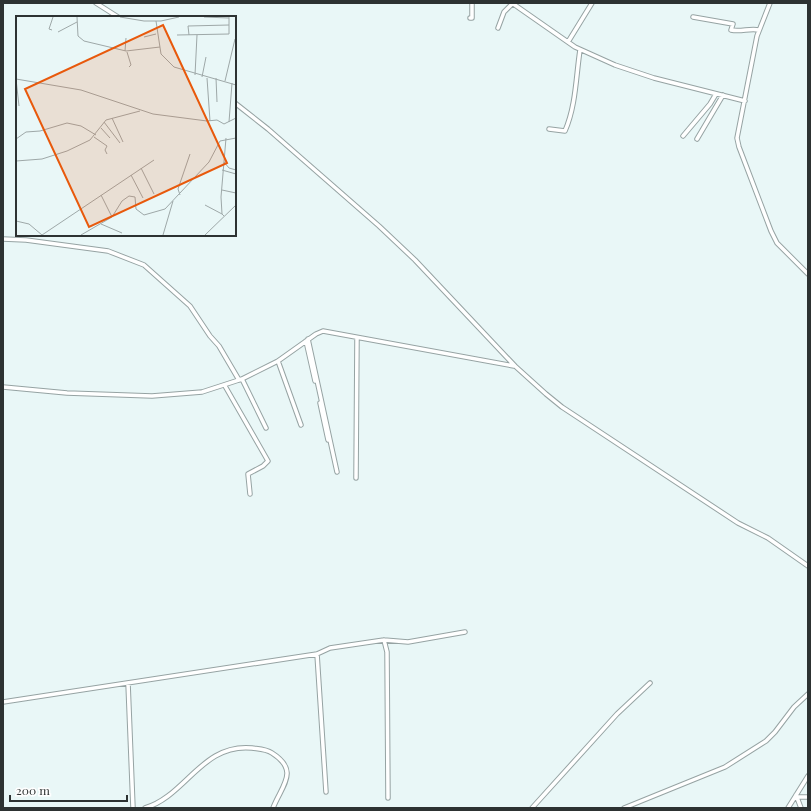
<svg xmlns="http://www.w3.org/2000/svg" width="811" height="811" font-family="'Playfair Display',serif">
  <rect width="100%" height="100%" fill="#e9f7f7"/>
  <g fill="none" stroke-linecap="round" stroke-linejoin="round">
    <!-- minor casing -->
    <g stroke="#96a3a3" stroke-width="5.5">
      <path id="minor" d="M96,3l22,14
        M512,3l63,44 40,18 39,13 91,23
        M770,3l-13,33 -20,102 2,9 32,84 6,12 31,31
        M693,17l40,7 -2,6c10,2 19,-2 28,0
        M470,18h2v-15
        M498,28l6,-16 9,-9
        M568,42l24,-39
        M235,103l33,26 111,97 36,34 100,106 31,28 16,13 176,116 30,15 40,28
        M549,129l16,2c11,-25 11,-55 15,-81
        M683,136l27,-32 6,-10
        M697,139l26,-44
        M3,239l23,1 82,11 36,14 46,41 20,30 9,10 20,34
        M308,339l29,133
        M306,341l9,40
        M278,361l23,64
        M242,379l24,49
        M225,386l43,75 -5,5 -15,8 2,20
        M3,387l64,6 85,3 50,-4 40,-13 36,-18 38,-27 7,-3 191,35
        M320,403l8,37
        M356,478l1,-140
        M384,640l3,12 1,146
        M317,654l9,138
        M128,683l5,125
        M3,702l314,-48 13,-6 54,-8 24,2 57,-10
        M796,795l5,13
        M797,797h11
        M145,808c41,-12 57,-65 107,-60 7,1 14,1 20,5 28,18 10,32 1,55
        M532,808l85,-94 33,-31
        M624,808l101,-41 41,-26 9,-9 19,-25 14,-13
        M788,808l20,-32"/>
    </g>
    <!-- minor -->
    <use href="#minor" stroke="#fff" stroke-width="3.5"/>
  </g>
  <!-- overview -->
  <g transform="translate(16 16)">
    <rect width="220" height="220" fill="#e9f7f7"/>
    <path fill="none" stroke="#9ea8a8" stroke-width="1" d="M61,1l1,19 6,5 42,10 34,-4M104,1l24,4h17l18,-4M188,1l25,1M140,5l5,33 13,13 62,18M36,14l-3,-1 4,-12M42,16l19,-10M161,19l52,-1v-17M173,19l-1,-9 41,-1M128,21l12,-3M109,35l1,-13M111,36l4,13 -2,2M179,59l2,-40M186,61l4,-20M191,62l3,43M200,62l1,24M0,63l65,11 72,24 54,7 10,-1 7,4 12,-6M0,63l3,27M209,65l10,-42M96,102l11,24M88,106l16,21M213,106l3,-39M85,112l9,10M78,121l13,9 -2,4 2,4M0,123l10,-7 14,-1 27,-8 14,3 15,9M0,145l26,-2 25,-8 23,-11 16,-20 34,-9M208,146l5,6 7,2M125,152l13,26M206,154l14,4M115,159l12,23M206,174l14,3M85,179l11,22M164,179l-2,-6 12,-35M189,189l17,9M208,200l-2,-2 -1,-17 5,-59M0,205l13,3 13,11M85,208l21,9M26,219l112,-75M65,219l31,-18 10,-16 7,-5 6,1 1,12 8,6 21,-6 44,-47 11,-21 16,-3M147,219l10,-34M189,219l31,-30"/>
    <path fill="#e8590c" fill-opacity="0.15" stroke="#e8590c" stroke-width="2" d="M147,9l64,138 -138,64 -64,-138z"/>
    <rect width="220" height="220" fill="none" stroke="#2d3232" stroke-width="2"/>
  </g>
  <!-- border -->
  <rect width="811" height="811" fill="none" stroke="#2d3232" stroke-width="8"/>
  <!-- scale -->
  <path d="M10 795v6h117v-6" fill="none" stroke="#2d3232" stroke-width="2"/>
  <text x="16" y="795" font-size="12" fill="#2d3232" stroke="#ffffff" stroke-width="3" paint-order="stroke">200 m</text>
</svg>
